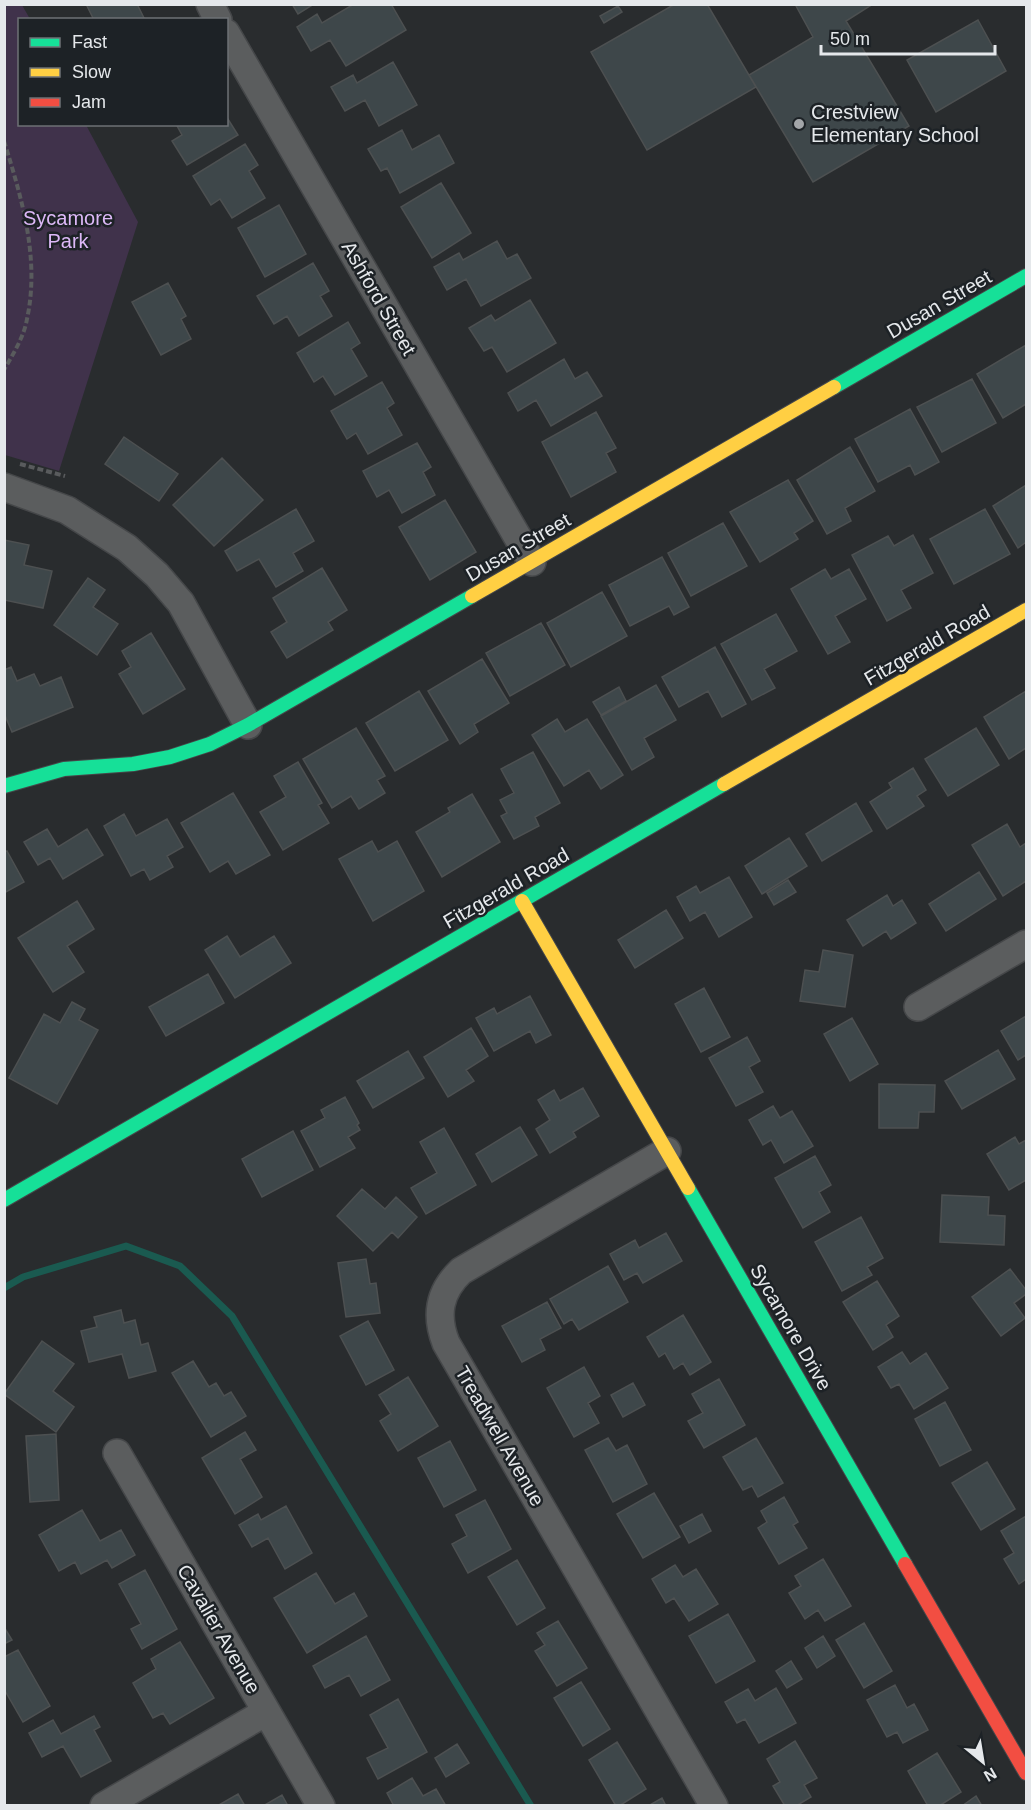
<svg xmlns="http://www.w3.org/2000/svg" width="1031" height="1810" font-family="Helvetica,sans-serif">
  <rect width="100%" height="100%" fill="#292c2e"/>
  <!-- green -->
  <path fill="#40324b" d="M4,5h18l8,14 -10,1v104l66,1 52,97 -79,249 -54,-16z"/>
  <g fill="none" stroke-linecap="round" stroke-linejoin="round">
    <!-- stream -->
    <path stroke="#1a5a50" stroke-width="7" d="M4,1288l19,-11 103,-31 54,20 52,50 299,490"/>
  </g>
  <!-- building -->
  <path fill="#3e474a" stroke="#4d5051" stroke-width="1.5" d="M86,4h51l8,16h-51z
    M292,4h22l-16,10z
    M354,4h37l15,26 -60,36 -16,-26 -19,11 -14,-24 20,-13 5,9z
    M675,4h32l49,83 -109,63 -56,-98z
    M795,4h78l-27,17 63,105 -96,56 -64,-107 64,-38z
    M618,6l4,6 -18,11 -4,-7z
    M978,20l28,51 -70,41 -29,-52z
    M393,62l24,43 -38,21 -14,-26 -20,11 -14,-24 22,-12 4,8z
    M226,116l12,19 -51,30 -15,-24 10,-6 -6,-11h50z
    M402,130l10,20 27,-15 15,28 -54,30 -13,-25 -6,3 -13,-22z
    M245,144l13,21 -9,6 16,27 -33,20 -12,-19 -9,6 -18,-29z
    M441,183l30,50 -39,25 -31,-51z
    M279,205l27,49 -41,23 -27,-49z
    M497,241l10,18 10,-5 14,24 -50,28 -15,-27 -19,11 -13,-23 25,-14 4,7z
    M313,263l16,28 -9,5 12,20 -33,20 -12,-20 -13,8 -17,-28z
    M168,283l18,33 -5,3 10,20 -30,16 -29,-53z
    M530,300l26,43 -49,29 -15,-25 -8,4 -15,-23 22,-13 4,6z
    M348,322l12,21 -9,6 16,27 -32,19 -12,-19 -9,6 -17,-29z
    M1026,345v59l-23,14 -26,-44z
    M564,359l11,20 12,-7 15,24 -51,30 -15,-26 -18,11 -10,-18z
    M972,379l24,44 -54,29 -25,-45z
    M382,382l12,21 -7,5 15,27 -34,19 -12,-21 -9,6 -16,-28z
    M910,409l29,53 -24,13 -5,-10 -32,17 -23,-43z
    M596,412l20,36 -10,5 10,19 -45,25 -29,-55z
    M124,437l54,37 -19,27 -54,-37z
    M417,443l14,24 -8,5 12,23 -33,18 -13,-23 -12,7 -14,-26z
    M850,447l25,44 -30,17 6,13 -24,13 -30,-54z
    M222,458l41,42 -49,46 -41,-41z
    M788,480l25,41 -19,12 4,6 -38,23 -30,-50z
    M1026,485v57l-8,6 -25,-42z
    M445,500l31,52 -46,28 -31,-53z
    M296,509l18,32 -21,12 10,18 -27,16 -17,-28 -22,12 -12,-20z
    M985,509l25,45 -56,30 -24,-45z
    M723,523l24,43 -56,30 -23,-43z
    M913,535l20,38 -32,17 10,18 -24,13 -35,-66 36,-19 6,10z
    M4,540l25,5 -5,20 28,6 -9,37 -39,-8z
    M662,557l27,50 -15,8 -5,-9 -39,20 -21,-41z
    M322,568l25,42 -19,12 5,8 -46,28 -16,-26 16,-10 -14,-24z
    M825,569l6,10 18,-10 17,30 -31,17 15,26 -22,12 -37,-65z
    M88,578l17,12 -12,17 25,17 -21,31 -43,-30z
    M602,592l25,44 -56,31 -24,-44z
    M776,614l21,37 -33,18 11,19 -23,12 -31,-56z
    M541,623l24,42 -55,31 -24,-43z
    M151,633l34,56 -42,25 -24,-40 12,-7 -9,-16z
    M715,647l31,57 -24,13 -14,-26 -29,16 -17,-30z
    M482,659l27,44 -35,21 4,8 -18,12 -32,-53z
    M11,667l6,14 17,-7 6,12 21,-9 12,30 -61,25 -8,-19v-43z
    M656,685l20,35 -32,18 10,19 -22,13 -31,-54z
    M619,687l7,14 -25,14 -8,-13z
    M419,691l29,49 -53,31 -29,-48z
    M1026,691v57l-17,11 -25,-42z
    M557,719l8,13 22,-13 36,56 -22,14 -12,-19 -25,16 -32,-51z
    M356,728l29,48 -8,4 8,13 -26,16 -8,-13 -19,12 -29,-49z
    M976,728l23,37 -51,31 -23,-37z
    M533,752l27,51 -25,14 4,9 -25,13 -13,-23 6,-3 -7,-13 14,-7 -13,-24z
    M298,762l24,41 -4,2 11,18 -46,27 -23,-38 26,-15 -12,-21z
    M913,768l13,22 -9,6 7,10 -37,23 -17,-27 22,-14 -3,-5z
    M233,793l37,62 -34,19 -8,-13 -18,11 -29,-49z
    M472,794l28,48 -58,35 -26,-45 34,-20 -2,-4z
    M856,803l16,28 -50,30 -16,-27z
    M124,814l12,22 31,-17 16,28 -16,9 6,11 -23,13 -6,-11 -13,7 -27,-50z
    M1007,824l13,23 6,-4v38l-23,15 -31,-51z
    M47,829l11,18 29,-18 16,26 -40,24 -13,-21 -12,7 -14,-23z
    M789,838l18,28 -45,28 -17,-28z
    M372,841l6,11 19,-11 27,50 -51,30 -34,-62z
    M7,851l17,31 -20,11v-41z
    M979,872l17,27 -50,32 -17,-27z
    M729,877l23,40 -33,20 -14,-25 -15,9 -13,-24 19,-11 4,7z
    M788,880l8,12 -22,13 -7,-12z
    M887,895l6,11 9,-6 14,23 -25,16 -5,-8 -23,15 -16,-26z
    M77,901l17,28 -27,17 17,26 -31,20 -35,-54z
    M666,910l17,28 -48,30 -17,-28z
    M227,936l13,21 34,-21 17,27 -56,35 -30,-48z
    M823,950l30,5 -8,52 -45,-6 5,-31 14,2z
    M208,974l16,29 -58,33 -17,-29z
    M704,988l26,49 -29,15 -26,-48z
    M530,996l21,39 -15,8 -6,-12 -36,20 -18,-33 18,-10 3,6z
    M72,1002l13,7 -6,11 19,10 -41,74 -48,-26 35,-64 16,9z
    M1026,1016v39l-8,5 -17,-29z
    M852,1018l26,46 -28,17 -26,-47z
    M471,1028l17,28 -22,14 8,11 -26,16 -24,-40z
    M747,1037l13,24 -11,6 14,25 -27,14 -27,-48z
    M998,1050l17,29 -53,30 -17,-28z
    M408,1051l16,27 -51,30 -16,-27z
    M879,1084l56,1 -1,27h-15l-1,16h-39z
    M583,1088l16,28 -26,16 3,5 -26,16 -14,-24 14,-9 -12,-20 16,-10 6,11z
    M345,1097l14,26 -2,2 3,5 -12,7 7,11 -35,19 -19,-36 24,-13 -4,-8z
    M773,1106l7,12 12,-7 21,35 -29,17 -13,-23 -8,5 -14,-25z
    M520,1127l17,28 -45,27 -16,-28z
    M444,1128l32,57 -50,29 -15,-26 26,-15 -17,-31z
    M293,1131l20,39 -51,27 -20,-38z
    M1015,1137l4,7 7,-4v40l-17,10 -22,-36z
    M815,1156l16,29 -12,7 11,20 -27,16 -28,-50z
    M362,1189l23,20 11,-12 21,20 -19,21 -6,-6 -19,19 -36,-35z
    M942,1195l47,2 -1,18 17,1 -1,29 -64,-3z
    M861,1217l22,41 -16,9 5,8 -30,16 -27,-49z
    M666,1233l16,28 -39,22 -6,-10 -13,7 -14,-26 25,-14 4,8z
    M366,1259l4,25 6,-1 4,30 -34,4 -8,-54z
    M608,1266l20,36 -49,28 -7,-11 -8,5 -14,-25z
    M1010,1269l16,21v4l-12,9 11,15 -24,18 -29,-39z
    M877,1281l22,35 -13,9 7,12 -20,13 -30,-48z
    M547,1302l14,26 -21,11 5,11 -23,12 -20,-36z
    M121,1310l3,13 11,-3 6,25 7,-2 8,28 -27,7 -7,-24 -33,8 -8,-31 16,-4 -3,-10z
    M683,1315l28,47 -21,13 -7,-12 -9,6 -9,-16 -6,4 -12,-20z
    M368,1321l26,49 -28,15 -26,-49z
    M42,1341l32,23 -21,27 21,16 -18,25 -52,-38z
    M902,1352l8,12 16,-11 22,35 -34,21 -15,-25 -8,4 -13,-21z
    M193,1361l16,26 7,-4 8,13 7,-4 15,24 -35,21 -39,-64z
    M584,1367l16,29 -12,7 11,20 -25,14 -27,-49z
    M408,1377l30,49 -40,25 -18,-30 11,-7 -12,-19z
    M719,1379l26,46 -41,23 -16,-27 15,-8 -11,-19z
    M633,1383l12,22 -22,12 -12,-22z
    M945,1402l26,48 -31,16 -25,-47z
    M245,1432l11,18 -16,9 22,38 -27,17 -33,-56z
    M56,1434l3,66 -29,2 -4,-66z
    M608,1438l8,13 11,-6 20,39 -34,18 -28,-52z
    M756,1438l27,45 -25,14 -6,-11 -9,4 -20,-33z
    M450,1441l26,49 -32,17 -26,-49z
    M987,1462l28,47 -34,21 -29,-47z
    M654,1493l26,44 -37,21 -26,-44z
    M784,1497l14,25 -5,3 14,23 -28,16 -21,-36 9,-6 -6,-11z
    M485,1500l26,49 -43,24 -16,-29 15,-8 -11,-21z
    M286,1506l26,47 -27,16 -17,-31 -16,9 -13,-22 19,-11 3,6z
    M82,1510l18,31 21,-11 14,25 -23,13 -5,-8 -26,14 -6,-12 -16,9 -20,-36z
    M702,1514l9,17 -22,12 -9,-17z
    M1026,1516v63l-7,5 -15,-25 10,-6 -13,-22z
    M823,1559l28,47 -26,15 -7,-11 -13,9 -16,-26 12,-7 -6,-10z
    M517,1560l28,48 -28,17 -29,-48z
    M675,1565l8,12 13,-8 22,35 -29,17 -15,-23 -8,5 -14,-24z
    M145,1570l32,59 -35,20 -11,-20 10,-5 -22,-40z
    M316,1573l19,31 19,-11 13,23 -60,37 -33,-55z
    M728,1614l27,47 -39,22 -27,-47z
    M558,1621l29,47 -30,18 -22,-35 10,-6 -8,-12z
    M864,1623l28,48 -28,17 -28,-48z
    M4,1627l8,13 -8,4z
    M366,1636l24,44 -29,16 -12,-21 -24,13 -12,-22z
    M823,1636l12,20 -18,12 -12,-20z
    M180,1642l34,56 -44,26 -7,-11 -10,5 -20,-35 23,-14 -5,-10z
    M18,1650l32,56 -27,16 -19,-33v-32z
    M791,1661l11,18 -15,9 -11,-17z
    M581,1682l29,47 -27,17 -29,-48z
    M895,1685l12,23 7,-4 14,26 -25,13 -6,-11 -10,5 -20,-37z
    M776,1688l20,35 -37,20 -14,-24 -8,4 -12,-21 23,-13 7,12z
    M398,1699l29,53 -49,27 -11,-21 21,-10 -18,-33z
    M94,1716l6,11 -6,3 17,31 -30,16 -18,-31 -21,11 -13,-24 24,-13 8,14z
    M795,1741l22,37 -13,7 7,12 -15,9h-11l-12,-20 7,-4 -13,-23z
    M617,1742l29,47 -27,17h-3l-27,-46z
    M457,1744l12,19 -23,14 -11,-19z
    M937,1753l24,39 -22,14h-11l-20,-35z
    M412,1778l11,18 13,-7 10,17h-52l-7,-13z
    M238,1794l7,12h-28z
    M282,1795l6,11h-25z
    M976,1796l6,10h-20z
    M662,1798l4,8h-18z"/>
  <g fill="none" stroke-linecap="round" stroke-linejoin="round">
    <!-- street casing -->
    <g stroke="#454749" stroke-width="30">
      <path id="street" d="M210,4l8,16
        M226,33l306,529
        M4,487l63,23 60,38 30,27 24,28 67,122
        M918,1007l108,-63
        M667,1151l-206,120c-22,21 -26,44 -15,72l268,463
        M117,1453l204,353
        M104,1806l162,-94"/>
    </g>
    <!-- fast casing -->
    <g stroke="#454749" stroke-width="16">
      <path id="fast" d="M834,387l192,-111
        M4,786l60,-17 69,-5 37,-7 40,-13 38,-19 224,-129
        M688,1188l217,376
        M4,1200l720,-416"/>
    </g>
    <!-- slow casing -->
    <g stroke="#454749" stroke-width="16">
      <path id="slow" d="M472,596l362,-209
        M724,784l302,-174
        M522,901l166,287"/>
    </g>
    <!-- jam casing -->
    <g stroke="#454749" stroke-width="16">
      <path id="jam" d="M905,1564l121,209"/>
    </g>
    <!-- path -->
    <path stroke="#595b5d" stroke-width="4" stroke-dasharray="6 3" stroke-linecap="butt" d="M4,141c18,58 36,118 23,178 -3,18 -14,35 -23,51
      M20,464l45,12"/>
    <!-- street -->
    <use href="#street" stroke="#5b5d5e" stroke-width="27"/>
    <!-- fast -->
    <use href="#fast" stroke="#16e098" stroke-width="14"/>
    <!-- slow -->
    <use href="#slow" stroke="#ffcf43" stroke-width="14"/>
    <!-- jam -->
    <use href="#jam" stroke="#f24e42" stroke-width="14"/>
  </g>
  <!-- markers -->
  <circle fill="#a3a6a9" stroke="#1d2226" stroke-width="2" cx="799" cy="124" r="6"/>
  <g text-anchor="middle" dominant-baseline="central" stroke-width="5" stroke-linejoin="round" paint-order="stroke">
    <!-- poi labels -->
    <g font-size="20" fill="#e5e8eb" stroke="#1d2226" text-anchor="start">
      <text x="811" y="112">Crestview<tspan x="811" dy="23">Elementary School</tspan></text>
    </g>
    <!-- park labels -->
    <g font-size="20" fill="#dcb8f7" stroke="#1d2226">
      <text x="68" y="218">Sycamore<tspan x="68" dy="23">Park</tspan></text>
    </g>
    <!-- street labels -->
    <g font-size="20" fill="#e5e8eb" stroke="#1d2226">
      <text transform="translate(379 298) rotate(60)">Ashford Street</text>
      <text transform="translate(939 304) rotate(-30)">Dusan Street</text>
      <text transform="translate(518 547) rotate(-30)">Dusan Street</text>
      <text transform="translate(927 645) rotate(-30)">Fitzgerald Road</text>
      <text transform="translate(506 888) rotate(-30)">Fitzgerald Road</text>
      <text transform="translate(791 1327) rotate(60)">Sycamore Drive</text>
      <text transform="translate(500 1436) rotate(60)">Treadwell Avenue</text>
      <text transform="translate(219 1629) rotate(60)">Cavalier Avenue</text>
    </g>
  </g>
  <!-- border -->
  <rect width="1031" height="1810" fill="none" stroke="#e5e8eb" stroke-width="12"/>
  <!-- legend -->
  <rect x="18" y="18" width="210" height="108" fill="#1d2226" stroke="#6d7175" stroke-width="1.5"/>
  <rect x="30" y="38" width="30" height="9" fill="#16e098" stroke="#6d7175" stroke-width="1.5"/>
  <text x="72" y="48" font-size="18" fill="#e5e8eb">Fast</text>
  <rect x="30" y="68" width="30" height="9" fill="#ffcf43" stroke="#6d7175" stroke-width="1.5"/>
  <text x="72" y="78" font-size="18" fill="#e5e8eb">Slow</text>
  <rect x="30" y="98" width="30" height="9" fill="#f24e42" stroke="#6d7175" stroke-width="1.5"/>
  <text x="72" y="108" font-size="18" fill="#e5e8eb">Jam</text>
  <!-- north arrow -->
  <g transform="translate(983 1762) rotate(150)" stroke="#1d2226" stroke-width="4.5" paint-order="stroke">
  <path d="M0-4.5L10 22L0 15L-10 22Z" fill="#e5e8eb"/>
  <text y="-9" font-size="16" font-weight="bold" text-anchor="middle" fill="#e5e8eb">N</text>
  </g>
  <!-- scale -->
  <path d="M821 45v9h174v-9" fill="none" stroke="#e5e8eb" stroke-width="3"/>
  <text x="830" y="45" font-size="18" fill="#e5e8eb" stroke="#1d2226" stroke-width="4.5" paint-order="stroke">50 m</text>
</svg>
